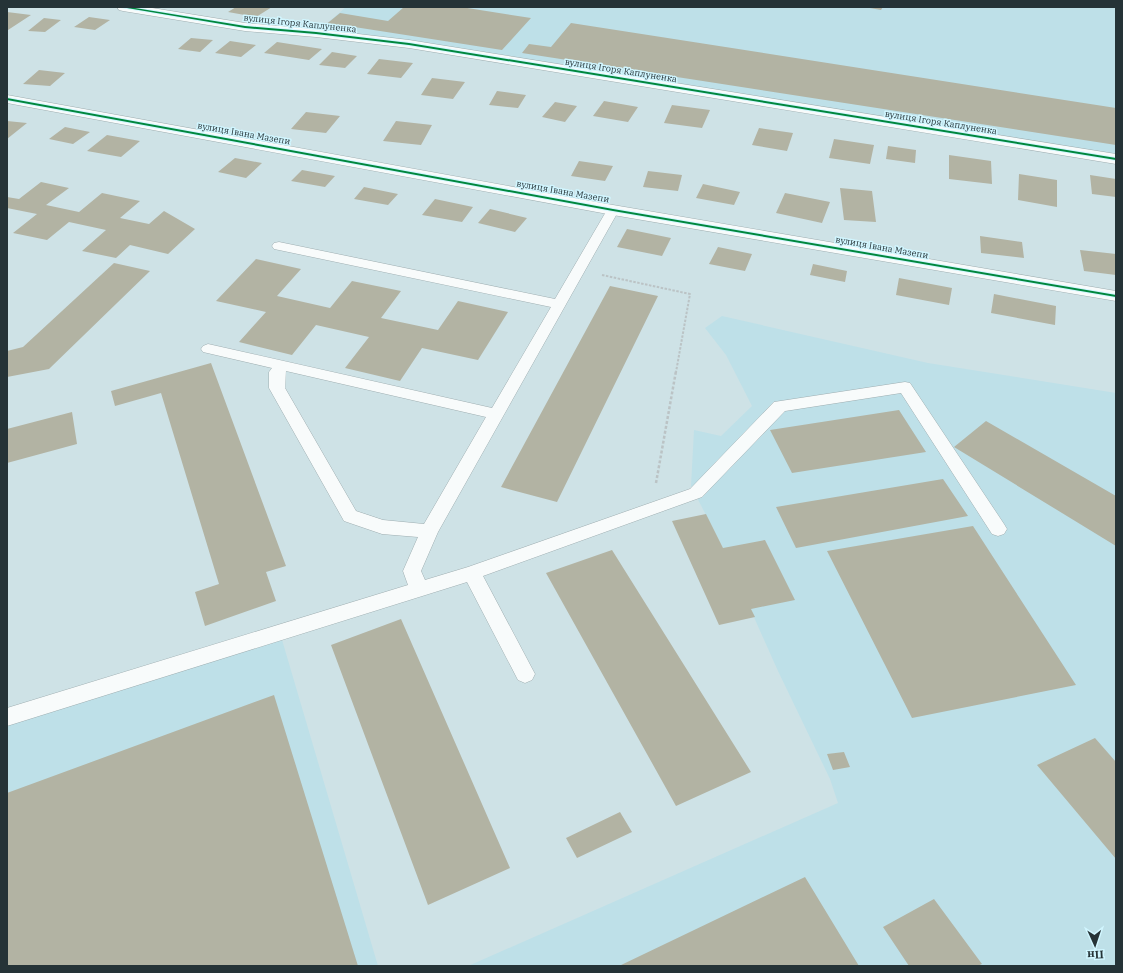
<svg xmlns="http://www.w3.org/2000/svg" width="1123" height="973" font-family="'IBM Plex Serif',serif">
  <rect width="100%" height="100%" fill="#cee2e6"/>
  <!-- built -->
  <path fill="#bee0e8" d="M346,7h770v152l-800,-126z
    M722,316l206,47 188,30v573h-648l370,-163 -8,-24 -52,-108 -55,-123 -32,-62 3,-56 27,6 31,-30 -26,-51 -21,-27z
    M280,633l98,333h-371v-244z"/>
  <!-- building -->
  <path fill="#b2b3a3" d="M236,7h36l-16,10 -28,-5z
    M404,7h57l70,11 -29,32 -154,-24 -3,3 -21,-3 16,-13 48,8z
    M864,7h19l-2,3z
    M7,12l24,3 -23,15h-1z
    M89,17l21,3 -15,10 -21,-3z
    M44,18l17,2 -16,12 -17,-1z
    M571,23l545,85v37l-594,-92 7,-9 22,3z
    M191,38l22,2 -13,12 -22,-3z
    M230,41l26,4 -15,12 -26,-4z
    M277,42l45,7 -13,11 -45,-7z
    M332,52l25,4 -12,12 -26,-3z
    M379,59l34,4 -12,15 -34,-4z
    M39,70l26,3 -15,13 -27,-2z
    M432,78l33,4 -12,17 -32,-4z
    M497,91l29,4 -8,13 -29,-3z
    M604,101l34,6 -10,15 -35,-6z
    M555,102l22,4 -12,16 -23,-5z
    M672,105l38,5 -8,18 -38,-5z
    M306,112l34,4 -14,17 -35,-4z
    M7,121l20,2 -20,16z
    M396,121l36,4 -11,20 -38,-4z
    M65,127l25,5 -17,12 -24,-5z
    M759,128l34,5 -6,18 -35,-6z
    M107,135l33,6 -19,16 -34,-6z
    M834,139l40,6 -4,19 -41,-6z
    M888,146l28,4 -1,13 -29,-4z
    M949,155l42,6 1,23 -43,-5z
    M235,158l27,5 -16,15 -28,-6z
    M579,161l34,5 -8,15 -34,-5z
    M302,170l33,6 -10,11 -34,-6z
    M648,171l34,4 -4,16 -35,-4z
    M1019,174l38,6v27l-39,-7z
    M1090,175l26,4v18l-24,-3z
    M41,182l28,6 -23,17 33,7 23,-19 38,8 -20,17 29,6 15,-13 31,18 -27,25 -38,-9 -14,13 -34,-7 24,-21 -37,-8 -22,18 -34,-7 24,-19 -30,-6v-11l12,2z
    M703,184l37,8 -6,13 -38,-7z
    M364,187l34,7 -10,11 -34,-6z
    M840,188l32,3 4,31 -32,-2z
    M785,193l45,9 -8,21 -46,-10z
    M435,199l38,8 -11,15 -40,-7z
    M490,209l37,9 -12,14 -37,-9z
    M627,229l44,9 -9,18 -45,-9z
    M980,236l42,6 2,16 -43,-5z
    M718,247l34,7 -7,17 -36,-7z
    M1080,250l36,4v21l-32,-4z
    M256,259l45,10 -24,27 53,12 22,-27 49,10 -20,27 57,12 20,-29 50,11 -30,48 -56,-12 -22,33 -55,-13 24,-31 -53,-12 -24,30 -53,-13 27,-30 -50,-11z
    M114,263l36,8 -101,98 -42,8v-26l16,-4z
    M813,264l34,7 -2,11 -35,-7z
    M899,278l53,10 -3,17 -53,-10z
    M610,286l48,10 -101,206 -56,-15z
    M994,294l62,12 -1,19 -64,-12z
    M211,363l75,203 -20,6 10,29 -71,25 -10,-34 24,-8 -58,-191 -46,13 -4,-15z
    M899,410l27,42 -134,21 -22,-43z
    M72,412l5,32 -70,19v-34z
    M986,421l130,75v50l-162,-99z
    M943,479l25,37 -172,32 -20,-41z
    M706,514l17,34 42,-8 30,60 -44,9 4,8 -36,8 -47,-104z
    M973,526l103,159 -164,33 -85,-167z
    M612,550l139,222 -75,34 -130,-233z
    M401,619l109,249 -82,37 -97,-260z
    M274,695l84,271h-351v-173z
    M1095,738l21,24v97l-79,-94z
    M844,752l6,15 -17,3 -6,-16z
    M620,812l12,20 -55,26 -11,-20z
    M805,877l54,89h-240z
    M934,899l48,65 -5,2h-68l-26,-39z"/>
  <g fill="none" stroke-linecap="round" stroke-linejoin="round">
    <!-- lane casing -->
    <g stroke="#9faeb1" stroke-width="1">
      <path id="lane" d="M613,206l4,1 2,3 -181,322 -17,39 4,9 43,-13 222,-78 84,-87 131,-20 5,1 94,141 3,5 -3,5 -6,2 -6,-2 -91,-141 -116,18 -83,86 -219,79 52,98 -3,6 -7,3 -7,-3 -51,-98 -460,144v-18l401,-123 -5,-14 15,-34 -36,-3 -38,-13 -75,-133v-16l3,-4 -69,-16 -2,-3 2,-3 5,-2 284,64 59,-101 -272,-57 -5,-1 -2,-3 2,-3 5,-1 276,57 52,-89 2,-3zM286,371l200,46 -62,107 -41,-4 -27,-9 -71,-123z"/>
    </g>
    <!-- street casing -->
    <g stroke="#9faeb1" stroke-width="1">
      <path id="street" d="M117,7h29l99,16 71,6 93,11 707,114v10l-707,-116 -93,-11 -71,-6 -122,-20 -4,-1z"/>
    </g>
    <!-- secondary casing -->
    <g stroke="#9faeb1" stroke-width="1">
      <path id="secondary" d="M7,95l606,110 503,86v10l-503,-86 -606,-112z"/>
    </g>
    <!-- path-far1 -->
    <path stroke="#bbc3c5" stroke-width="2" stroke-dasharray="2.5 1.5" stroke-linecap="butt" d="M602,275l88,19 -14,78"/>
    <!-- path -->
    <path stroke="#bbc3c5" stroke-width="2.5" stroke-dasharray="3 2" stroke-linecap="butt" d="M656,483l20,-112"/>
    <!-- lane -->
    <use href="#lane" fill="#f8fbfb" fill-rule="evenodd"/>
    <!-- street -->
    <use href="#street" fill="#f8fbfb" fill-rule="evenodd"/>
    <!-- secondary -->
    <use href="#secondary" fill="#f8fbfb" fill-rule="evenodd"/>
    <!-- cycleway casing -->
    <g stroke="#d1f6ff" stroke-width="2">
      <path id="cycleway" d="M121,7h8l116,19 71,6 93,11 707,115v2l-707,-115 -93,-11 -71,-6z
        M7,98l606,111 503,86v2l-503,-86 -606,-111z"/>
    </g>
    <!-- cycleway -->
    <use href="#cycleway" fill="#00873e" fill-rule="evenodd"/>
  </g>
  <g text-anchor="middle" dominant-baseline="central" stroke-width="3" stroke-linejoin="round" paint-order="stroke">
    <!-- far-street labels -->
    <g font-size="9" fill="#253337" stroke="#d1f6ff">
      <text transform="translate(300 23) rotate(6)">вулиця Ігоря Каплуненка</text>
      <text transform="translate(621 70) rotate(9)">вулиця Ігоря Каплуненка</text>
      <text transform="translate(941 122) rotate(9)">вулиця Ігоря Каплуненка</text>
      <text transform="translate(244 133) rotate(10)">вулиця Івана Мазепи</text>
      <text transform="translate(563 191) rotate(10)">вулиця Івана Мазепи</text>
      <text transform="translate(882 247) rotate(10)">вулиця Івана Мазепи</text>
    </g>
  </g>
  <!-- border -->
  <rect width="1123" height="973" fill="none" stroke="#253337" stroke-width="16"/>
  <!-- north arrow -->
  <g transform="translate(1095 945) rotate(177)" stroke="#d1f6ff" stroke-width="3" paint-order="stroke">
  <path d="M0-3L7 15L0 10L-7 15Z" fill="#253337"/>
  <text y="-6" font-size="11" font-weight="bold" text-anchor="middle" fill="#253337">Пн</text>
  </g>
</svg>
